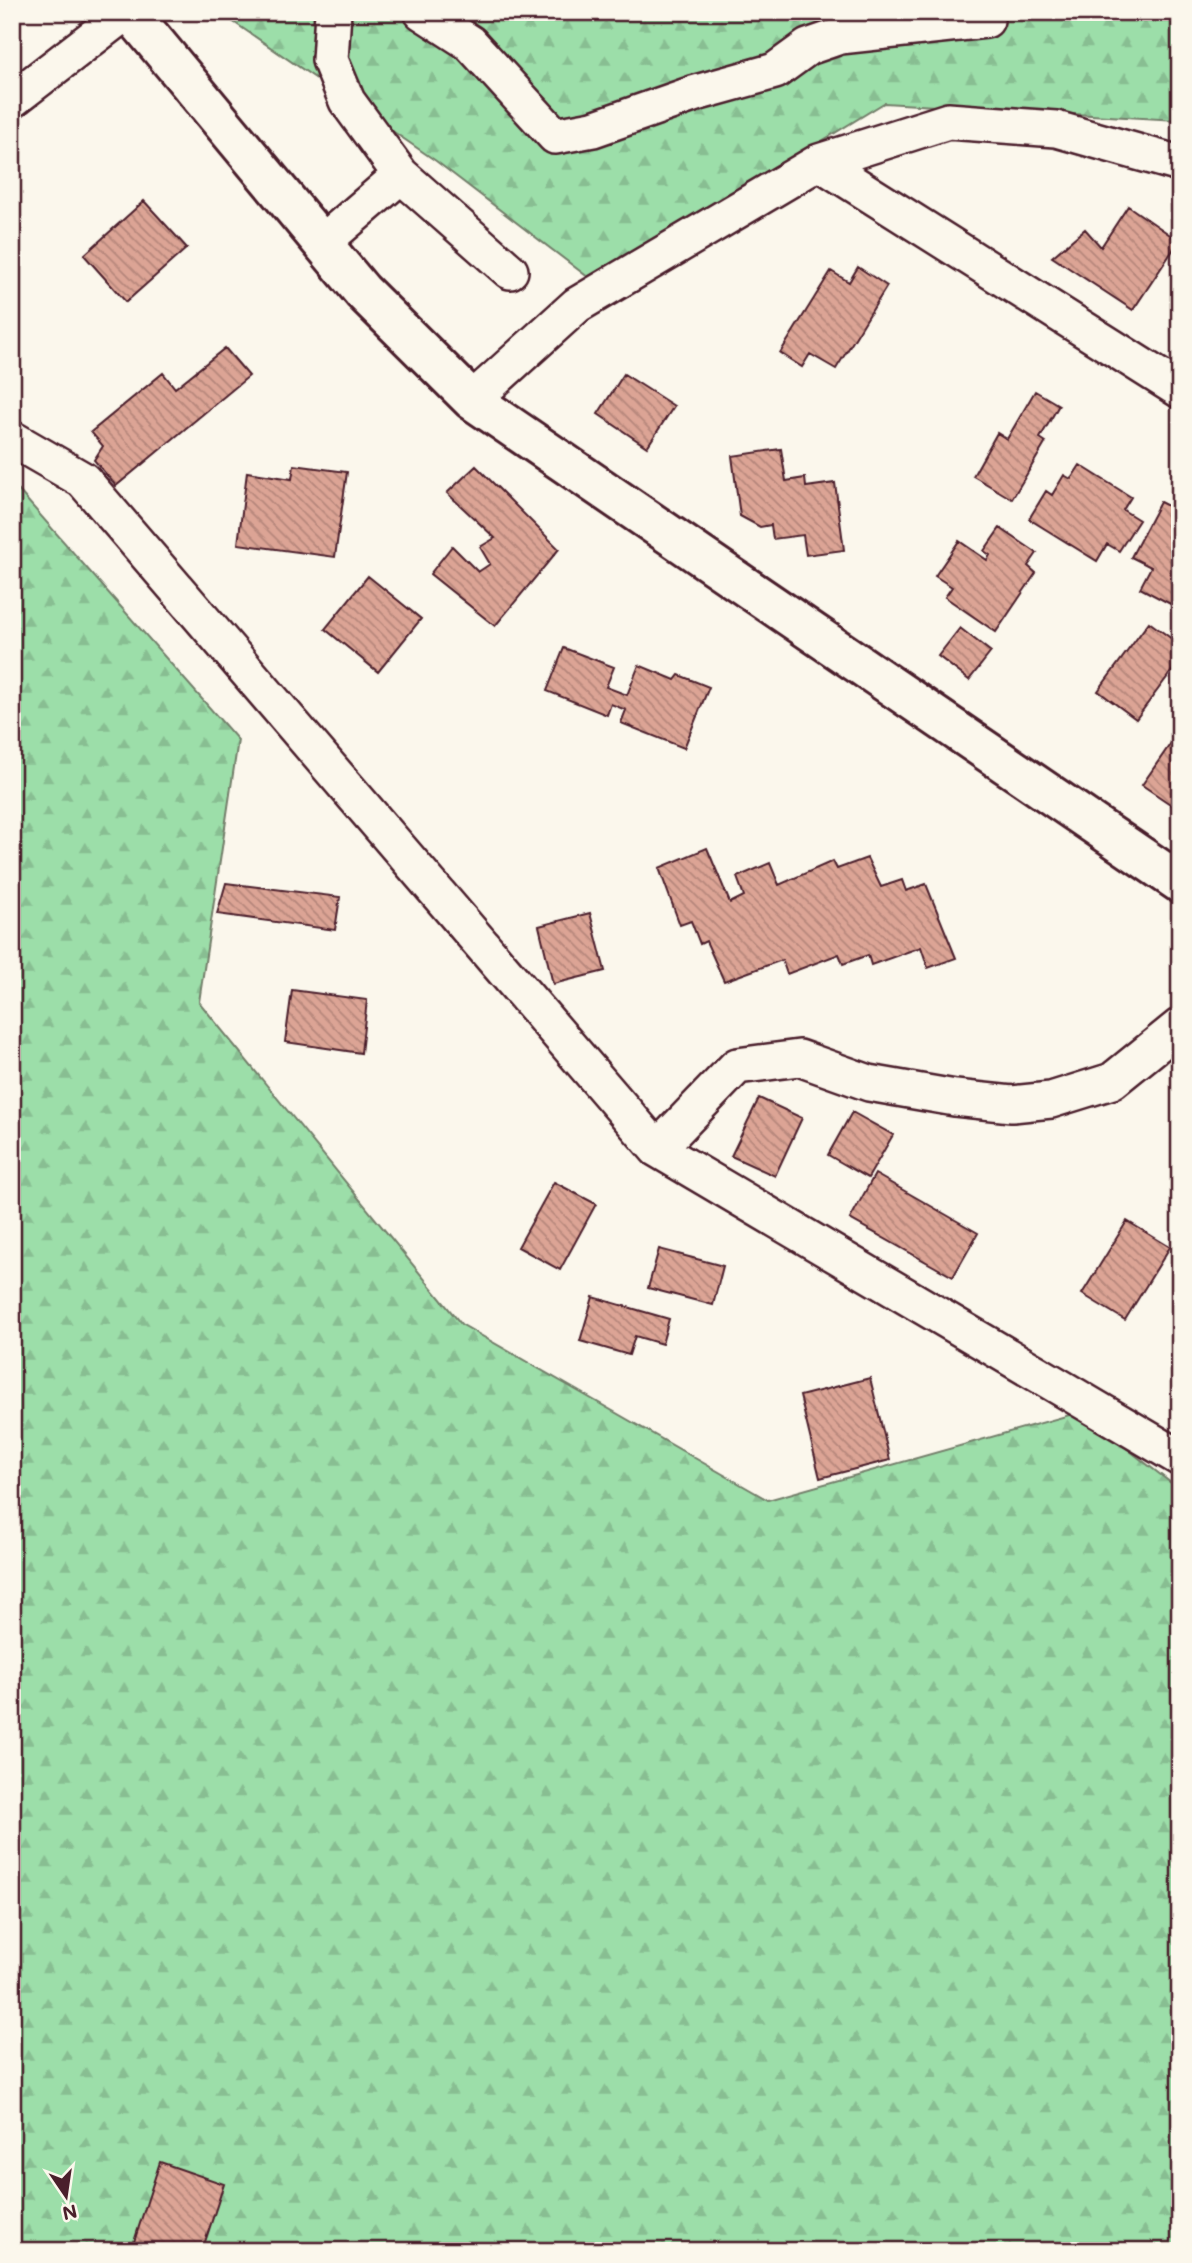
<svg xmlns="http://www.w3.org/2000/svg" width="1192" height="2263" font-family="Mali,sans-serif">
  <defs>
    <pattern id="forest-firs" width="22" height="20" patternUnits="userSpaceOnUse" patternTransform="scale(1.75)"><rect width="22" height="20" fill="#9cdea9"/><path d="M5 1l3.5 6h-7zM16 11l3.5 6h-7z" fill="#88be92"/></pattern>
    <pattern id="building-back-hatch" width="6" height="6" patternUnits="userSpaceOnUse" patternTransform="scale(1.75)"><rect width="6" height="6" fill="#dca495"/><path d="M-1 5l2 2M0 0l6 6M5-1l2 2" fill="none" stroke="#b4857a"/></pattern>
  </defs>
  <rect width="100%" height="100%" fill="#fbf7ec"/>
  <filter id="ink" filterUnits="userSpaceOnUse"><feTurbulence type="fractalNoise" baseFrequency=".0143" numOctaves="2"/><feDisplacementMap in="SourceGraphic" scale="14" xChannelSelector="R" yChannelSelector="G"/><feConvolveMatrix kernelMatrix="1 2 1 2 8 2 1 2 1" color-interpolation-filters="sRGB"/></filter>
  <g filter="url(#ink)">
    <!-- forest -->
    <path fill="url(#forest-firs)" stroke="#737e6a" stroke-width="2" d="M219,12h961v94l-3,14 -293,-17 -291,178 -157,-120z
      M12,483l226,257 -39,262 262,322 307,176 312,-88 100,78v761h-1168z"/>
    <!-- building -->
    <path fill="url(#building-back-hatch)" stroke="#4a1f2b" stroke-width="2" d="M144,201l43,47 -61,54 -42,-47z
      M1128,206l51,35 -46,69 -81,-53 33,-28 16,18z
      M858,267l29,19 -51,83 -26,-15 -8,13 -22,-14 51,-82 18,11z
      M225,348l24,28 -133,110 -22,-26 9,-14 -12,-14 72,-59 12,15z
      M624,374l50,32 -27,41 -49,-33z
      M1035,391l24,14 -19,33 6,4 -34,57 -39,-23 24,-43 10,6z
      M781,449l5,32 19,-3 1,9 29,-4 9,67 -38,5 -3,-20 -30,4 -2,-14 -11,2 -20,-11 -8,-60z
      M294,465l53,7 -12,85 -97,-13 9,-72 45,7z
      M1080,465l51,32 -8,13 16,10 -20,31 -12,-7 -10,17 -68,-42 17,-28 6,4 12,-20 7,4z
      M476,466l83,83 -64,77 -65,-52 22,-28 26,26 12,-8 -10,-17 15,-9 -48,-45z
      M1160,502l20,10v97l-40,-21 11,-21 -20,-10z
      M1000,528l37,25 -9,13 8,7 -40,59 -51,-35 7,-10 -17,-11 24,-35 28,19 3,-5 -6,-4z
      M368,576l53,43 -43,53 -53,-43z
      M1149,622l31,23v15l-44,59 -38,-28z
      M960,628l31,24 -22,28 -31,-24z
      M564,648l50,19 -8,20 21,8 12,-30 36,15 4,-5 30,12 -25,61 -63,-25 5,-13 -15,-6 -4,11 -60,-24z
      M1180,730v73l-4,5 -34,-23z
      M707,848l23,55 14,-7 -7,-19 33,-14 9,22 54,-24 4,8 30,-11 14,29 21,-7 4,11 20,-7 30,74 -28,10 -7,-21 -50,18 -3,-10 -25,9 -4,-10 -52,20 -5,-14 -58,21 -18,-40 -6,3 -9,-23 -11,4 -21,-57z
      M226,883l114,14 -5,33 -118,-16z
      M590,913l15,58 -52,13 -14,-58z
      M292,990l75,10 -6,53 -76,-11z
      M759,1098l43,20 -27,58 -44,-20z
      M852,1112l41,23 -25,43 -40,-23z
      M875,1174l103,59 -25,44 -103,-58z
      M554,1182l42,22 -36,66 -42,-23z
      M1127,1221l43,26 -45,73 -43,-26z
      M659,1249l64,17 -10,39 -65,-17z
      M593,1297l76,22 -7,25 -27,-8 -6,19 -49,-14z
      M870,1378l20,82 -70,18 -20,-82z
      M160,2162l64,22 -22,67h-71z"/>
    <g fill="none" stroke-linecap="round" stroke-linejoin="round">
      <!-- minor casing -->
      <g stroke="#4a1f2b" stroke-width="40">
        <path id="minor" d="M333,12l-3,48 17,41 54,74
          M422,12l48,31 85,93 38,-7 103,-36 79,-22 33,-24 32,-11 146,-16
          M12,100l114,-88
          M819,162l361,228
          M322,243l79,-68 109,96
          M472,400l105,-95 242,-143 129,-41 108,8 124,35
          M12,439l71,41 574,669 523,309
          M657,1149l80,-83 62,-8 70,25 86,15 57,6 39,-4 61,-19 68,-55"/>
      </g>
      <!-- tertiary casing -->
      <g stroke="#4a1f2b" stroke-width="44">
        <path id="tertiary" d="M130,12l232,279 110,109 708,483"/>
      </g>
      <!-- minor -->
      <use href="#minor" stroke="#fbf7ec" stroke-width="35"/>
      <!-- tertiary -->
      <use href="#tertiary" stroke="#fbf7ec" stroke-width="38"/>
    </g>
  </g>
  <!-- margin -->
  <rect width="1192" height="2263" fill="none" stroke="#fbf7ec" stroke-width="42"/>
  <rect x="21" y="21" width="1150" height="2221" fill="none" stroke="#4a1f2b" stroke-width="2.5" filter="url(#ink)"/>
  <!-- north arrow -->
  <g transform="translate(66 2196) rotate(167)" stroke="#fbf7ec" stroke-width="5" paint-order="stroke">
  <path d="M0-5L12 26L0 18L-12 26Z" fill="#4a1f2b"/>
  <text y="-10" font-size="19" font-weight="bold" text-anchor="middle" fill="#4a1f2b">N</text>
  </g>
</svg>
